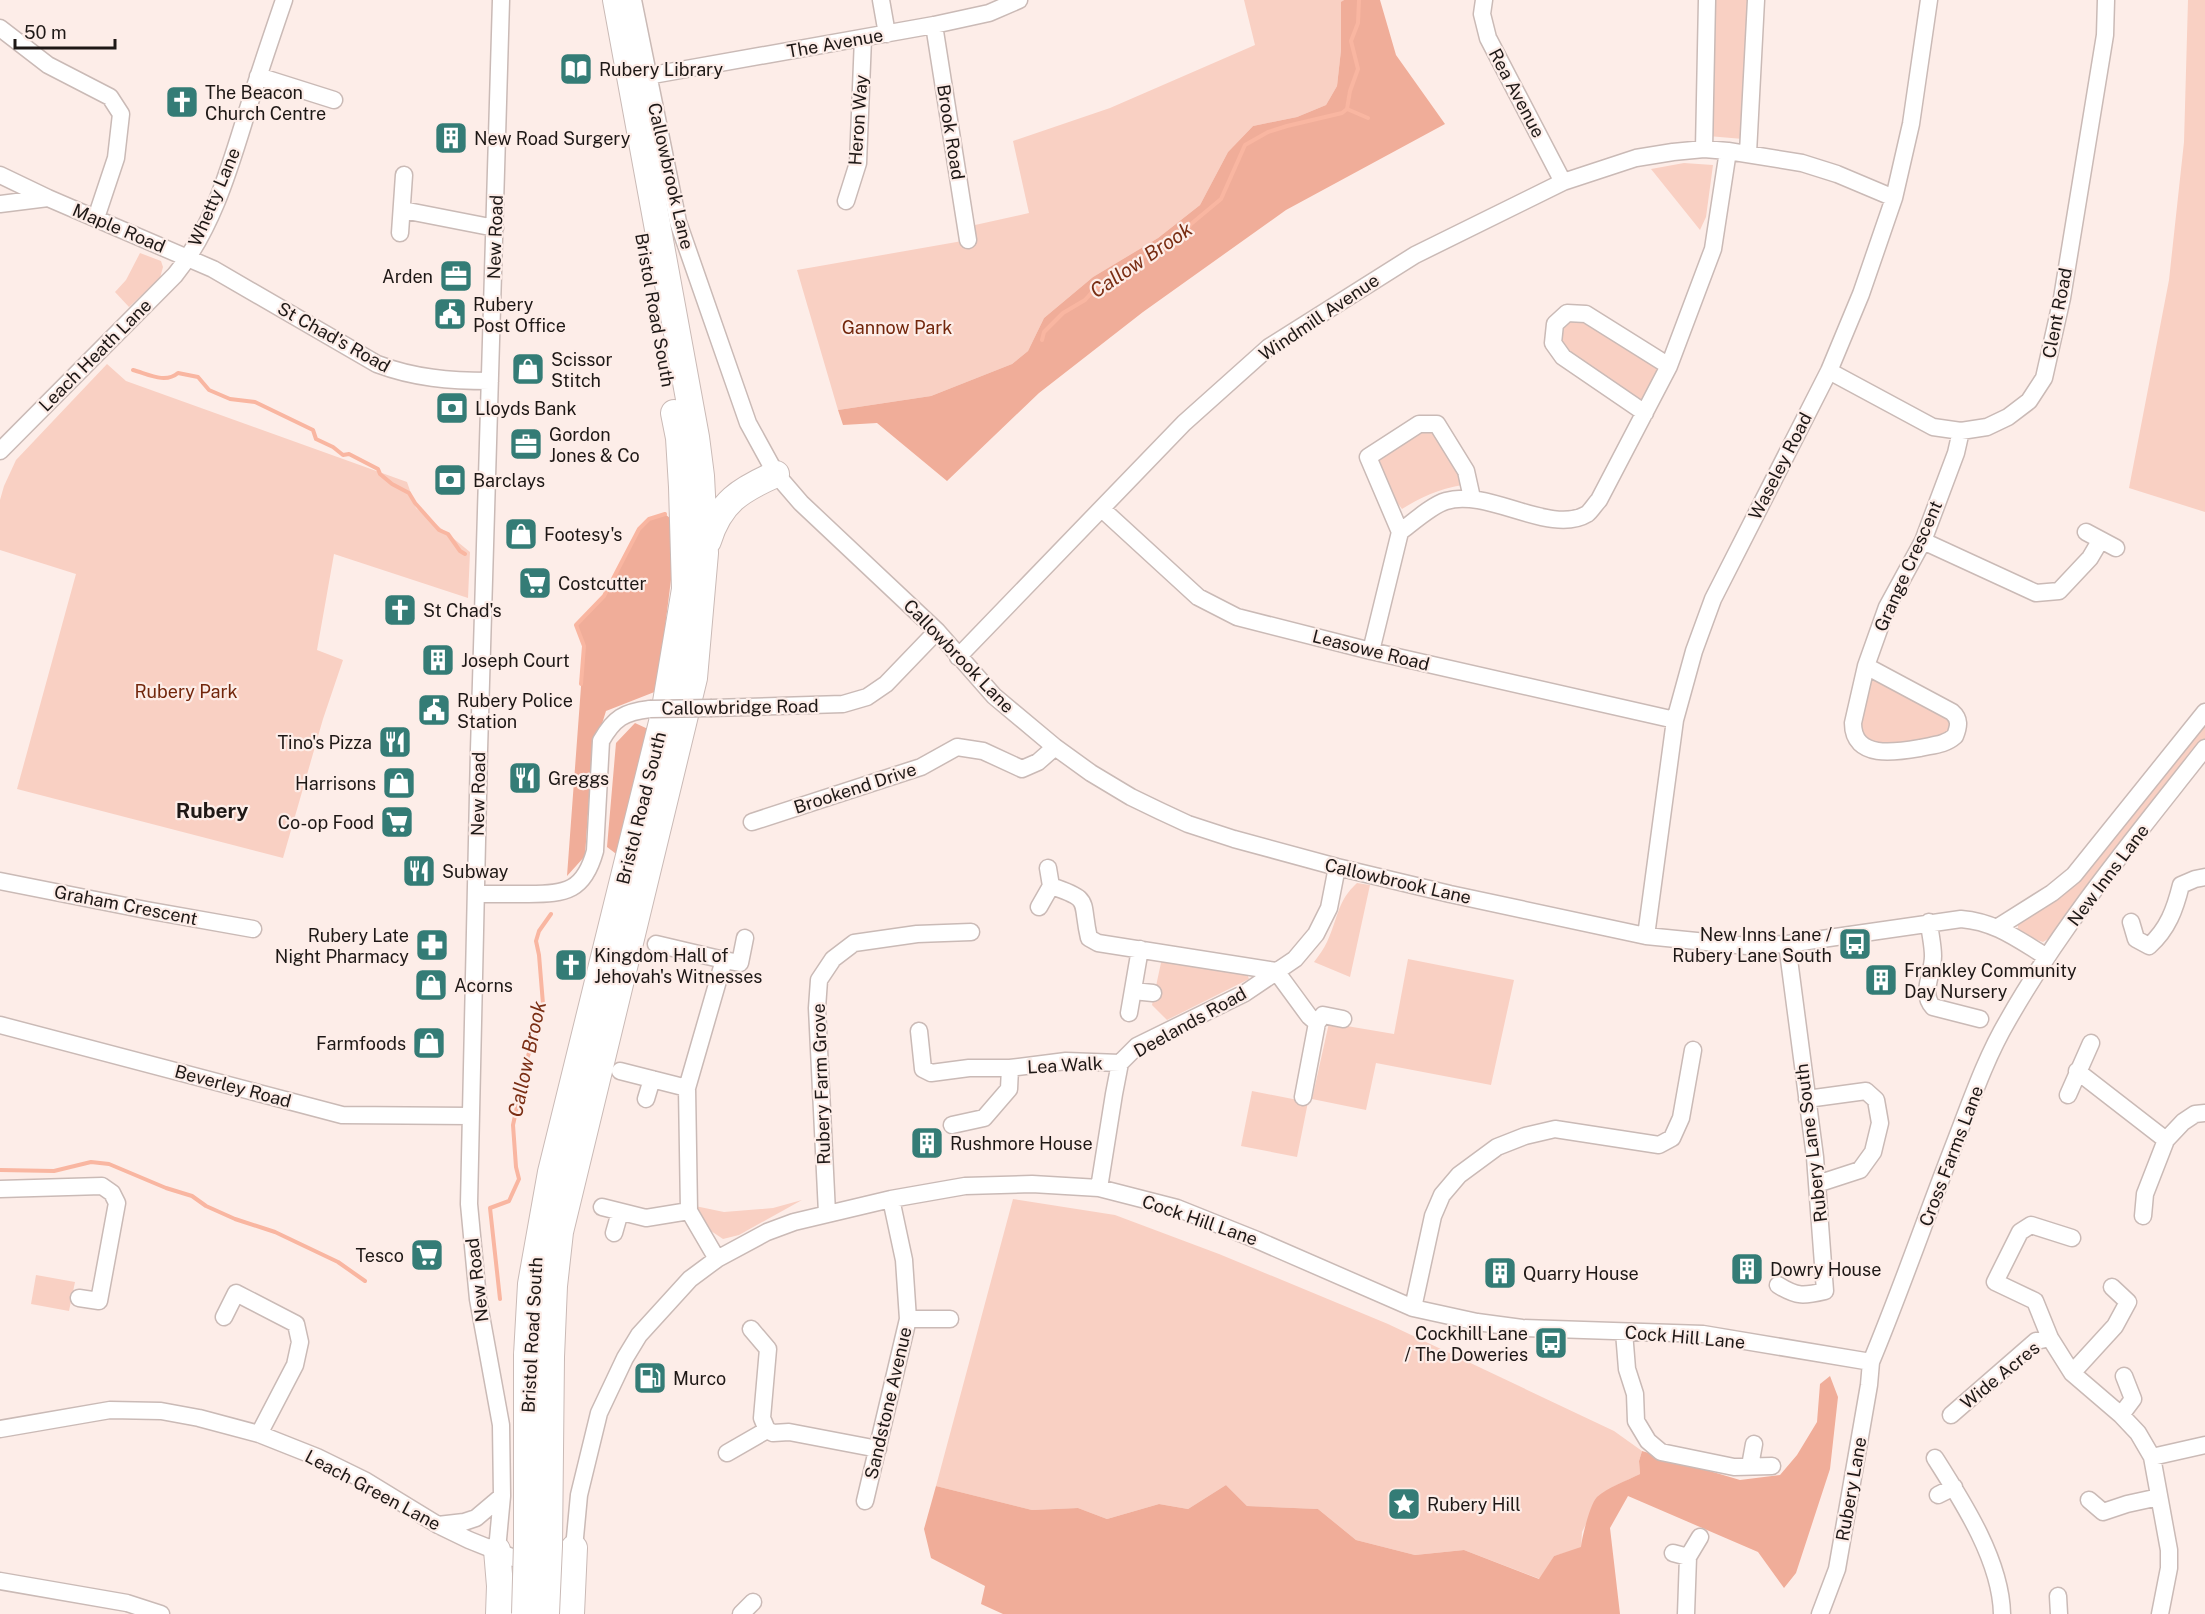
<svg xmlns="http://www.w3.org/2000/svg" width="2205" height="1614" font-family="'Public Sans',sans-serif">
  <rect width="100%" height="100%" fill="#fdede8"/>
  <!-- green -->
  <path fill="#f9d0c3" d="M1244,0h100l-3,3v47l-4,36 -11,19 -29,12 -44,9 -25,26 -28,53 -42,33 -65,39 -49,41 -16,33 -16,13 -81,32 -93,14 -41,-140 171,-30 -2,-13 63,-14 -16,-72 97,-33 145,-63z
    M1713,0h36l-6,139 -35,-3z
    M2188,0h17v512l-76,-24 40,-208 15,-138z
    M1684,163l29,2 -7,52 -6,13 -49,-61z
    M140,253l21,8 2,6 -3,11 -31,29 -14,-15 11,-12z
    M1565,320l19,1 75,48 -17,31 -68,-44 -17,-13z
    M107,364l19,17 281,101 9,26 54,44 -2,46 -134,-44 -17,96 26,10 -20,59 -40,139 -266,-69 59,-215 -76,-24v-50l4,-14 12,-26z
    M1422,432h12l19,31 9,22c-23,4 -41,12 -60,24l-18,-24 -10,-25z
    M1877,679l73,37 2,16 -20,10 -63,2 -10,-15 11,-49z
    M2205,722v17l-108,136 -44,61 -10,6 -19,-7 -6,-6v-5l52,-37z
    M1357,883l13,2 -20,92 -36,-15c5,-7 10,-13 13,-20 11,-23 10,-41 30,-59z
    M1162,958l84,13 3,8 -82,41 -15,-15z
    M1408,959l106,21 -23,105 -115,-22 -10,47 -54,-11 17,-76 65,11z
    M1252,1091l56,11 -11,55 -56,-11z
    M1013,1199l102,16 104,39 169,70 226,107 28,20 -3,10 1,13 -27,13 -25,33 -6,12 -1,16 -27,8 -14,23 -76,-29 -49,5 -59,-15 -38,-31 -71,-3 -21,-21 -38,24 -29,-5 -52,15 -29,-11 -46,2 -96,-24z
    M802,1200l-63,35 -16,4 -12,-8 -16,-25 29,6 49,-4z
    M36,1275l39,7 -6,29 -38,-7z"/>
  <!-- forest -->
  <path fill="#f0ad99" d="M1344,0h36l16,55 49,69 -159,86 -143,102 -104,81 -92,88 -70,-58 -34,2 -5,-15 93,-14 81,-32 16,-13 16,-33 49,-41 65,-39 42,-33 28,-53 25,-26 44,-9 29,-12 11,-19 4,-36v-48z
    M665,514l12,10v8l-20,159 -51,20 -14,45 -7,100 -18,20 17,-230 -8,-21 28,-29 35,-67 10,-10z
    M635,723l13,6 -29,127 -12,-9 9,-104z
    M1830,1376l8,21 -8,72 -34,104 -12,15 -26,-36 -130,-56 -18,32 10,86h-617l-22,-10 4,-18 -54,-28 -7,-29 12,-43 96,24 46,-2 29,11 52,-15 29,5 38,-24 21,21 71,3 38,31 59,15 49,-5 75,29 15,-23 27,-9c1,-10 9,-43 16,-50 11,-10 29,-16 43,-23l-1,-13 3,-10 98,29 40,-5 17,-20 20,-33 3,-38z"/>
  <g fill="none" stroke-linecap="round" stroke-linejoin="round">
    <!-- stream -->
    <path stroke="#f9b6a1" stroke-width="4" d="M1347,109l21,9
      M1042,340l2,-8 19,-19 22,-13 9,-10 32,-22 35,-23 24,-12 6,-9 30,-25 24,-54 23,-13 19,-6 55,-13 5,-4 3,-18 8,-22 -7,-28 7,-18 1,-23
      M133,370c15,4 32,14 45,3l20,4 11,13 21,9 25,3 58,28 3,9 17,8 10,8 6,-1 29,15 2,5 12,10 17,9 6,10 24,27 9,4 12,17 5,3
      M581,684l3,-38 -8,-21 28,-29 35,-67 10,-10 16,-5
      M0,1170l54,1 37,-9 18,2 57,24 26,8 14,10 29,13 40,13 63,30 27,19
      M500,1299l-10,-91 19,-7 10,-22 -3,-12 -3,-42 15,-69 12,-36 3,-16 -4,-49 -3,-14 3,-10 12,-17"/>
    <!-- minor casing -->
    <g stroke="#cabab6" stroke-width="19">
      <path id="minor" d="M633,0l45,222 70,201 28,51 25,29 136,128 57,65 61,51 36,26 40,24 29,14 28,13 46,15 103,28 113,27 196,42 101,10 40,-2 174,-25c35,3 56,20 86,38
        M881,0l6,34
        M1484,0l-2,14 6,24 75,144
        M934,25l34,215
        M0,28l48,37 62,32 11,17 -5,44 -20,60
        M258,76l76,24
        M647,76l287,-51 55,-12 30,-13
        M1704,149l3,-149
        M1748,153l8,-153
        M0,175l48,23 165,71 164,95c37,14 73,17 113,17
        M846,201l12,-38 5,-125
        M0,204l48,-6
        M403,210l92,18
        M400,233l4,-58
        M1829,371l104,56 28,4 26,-4 21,-10 21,-16 15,-23 18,-80 43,-263 1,-35
        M1645,413l-82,-56 -10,-14 2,-19 12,-11 19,1 83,52
        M0,451l175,-176c37,-46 54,-105 71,-160 12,-39 25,-77 38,-115
        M1102,509l96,88 39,20 134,34 304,69
        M1400,532l-32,-75 51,-33h18l29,47 6,27
        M2086,532l30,16
        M1923,541l113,52 23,-2 31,-33 10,-17
        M1371,651l29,-119c12,-9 32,-27 46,-31 42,-13 105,35 141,13 4,-3 8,-10 12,-14l70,-134 44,-117 15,-98
        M958,657l226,-234 85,-76 146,-92 148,-73 73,-24 37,-6 31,-3 24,2 74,12 35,11 57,24
        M1866,666l86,46c8,7 7,14 3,24 -10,9 -22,9 -35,12 -23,4 -67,12 -67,-25l13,-57 21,-59 36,-66 33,-88 5,-22
        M712,708l131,-4 24,-7 19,-13 51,-53
        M752,822l169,-55 36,-20 26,4 39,18 16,-7 17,-15
        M0,881l146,29 107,19
        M1051,886c42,14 29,14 38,52l9,5 178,28 33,45 8,7 6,-8 20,4
        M477,894c17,0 35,0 52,0 37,0 55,-3 66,-43l6,-110c13,-23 23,-29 49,-32
        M1039,907l12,-21 -3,-18
        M1929,922c1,12 4,23 4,34 0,18 -13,37 0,51l47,12
        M2131,922l5,17 13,7c19,-17 26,-37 32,-61l14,-6 10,-2
        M1998,927l54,-34 22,-18 131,-163
        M1646,936l29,-216 19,-69 19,-52 116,-228 32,-77 33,-96 17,-74 18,-124
        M656,944l68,16
        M1133,991l20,2
        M1129,1013l11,-64
        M0,1025l342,90 128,1
        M919,1031l4,38 8,4 38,-5h41l56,-7 54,2
        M620,1071l67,17
        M2077,1071l89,69
        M2068,1095l23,-52
        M1303,1097l14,-74
        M646,1099l6,-20
        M1807,1099l59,-8 10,9 4,23 -7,29 -13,18 -43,14
        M952,1125l32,-7 25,-29 1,-21
        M1099,1188l15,-94 6,-31 17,-17 108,-53 50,-34 21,-25 13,-26 8,-41
        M0,1189l102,-3 10,7 5,10 -18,98 -20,-3
        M602,1207l44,11 43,-7
        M827,1213l-10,-205 2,-28 14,-21 21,-16 63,-9 54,-2
        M2143,1216l2,-22 21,-54 17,-18 12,-8 10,-1
        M614,1233l6,-21
        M2072,1238l-41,-13 -11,7 -25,50 40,19 15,37 22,35 49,42 17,18 14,24 53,-12
        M717,1259l-28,-48 -2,-123 37,-128 16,3 5,-25
        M1778,1285c19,12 26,11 47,6l-10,-134 -28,-213
        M1413,1308l20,-92 9,-21 17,-20 38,-28 28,-11 30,-7 104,16 13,-7 9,-20 12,-68
        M224,1317l12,-24 60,31 4,18 -5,23 -36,69
        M908,1319h42
        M751,1329l17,20 -6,69 5,12
        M1624,1332l3,37 8,25 1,27 12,20 13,11 73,15 38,-1
        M2072,1373l43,-47 13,-24 -16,-15
        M1951,1415l85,-74 14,-3
        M2121,1415l12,-16 -9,-23
        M0,1429l110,-19 51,1 38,7 60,16 58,23 49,24 72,44 31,15 45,18 21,-1
        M727,1453l40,-23 6,3 16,-1 89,17
        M2152,1457l17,93v18l-9,46
        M1935,1458c28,44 66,103 67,156
        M1750,1466l4,-22
        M1938,1495l16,-8
        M2089,1500l14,12 24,-8 32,-7
        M865,1501l43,-182 -4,-59 -13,-61
        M438,1525l26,-3 12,-4 26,-22
        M574,1548l5,-53 20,-82 26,-55 14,-23 51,-56 27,-20 50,-27 27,-10 97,-23 74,-13 67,-2 67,4 78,20 80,32 156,68 64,14 45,6 181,6 168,28
        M497,1550l5,-54 -1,-71 -23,-126 -9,-95 10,-454 22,-750
        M1673,1553l15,4
        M0,1581l127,22 34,11
        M2058,1596l1,18
        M741,1614l12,-12
        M1686,1614l2,-57 12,-20
        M1820,1614l17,-45 32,-184 2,-23c30,-72 55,-145 83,-217 16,-41 31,-86 54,-125 55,-97 128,-184 197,-272"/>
    </g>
    <!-- highway casing -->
    <g stroke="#cabab6" stroke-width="28">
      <path id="highway" d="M708,541c12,-39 32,-51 68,-67
        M527,1355l4,-71 20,-112 113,-458 21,-125 -3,-102 -3,-49 -5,-25
        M551,1357l3,-71 6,-54 134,-554 11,-125 -4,-77 -5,-39 -80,-437
        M497,1550l3,36 -1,28
        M571,1614l3,-66"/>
    </g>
    <!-- minor -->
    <use href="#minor" stroke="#fff" stroke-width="16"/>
    <!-- highway -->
    <use href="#highway" stroke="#fff" stroke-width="26"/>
    <!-- minor-bridge casing -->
    <g stroke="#cabab6" stroke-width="19" stroke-linecap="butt">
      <path id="minor-bridge" d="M650,709l62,-1"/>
    </g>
    <!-- highway-bridge casing -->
    <g stroke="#cabab6" stroke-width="28" stroke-linecap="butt">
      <path id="highway-bridge" d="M525,1614l2,-71v-188
        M546,1614l3,-68 2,-189"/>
    </g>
    <!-- minor-bridge -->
    <use href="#minor-bridge" stroke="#fff" stroke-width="16"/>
    <!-- highway-bridge -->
    <use href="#highway-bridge" stroke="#fff" stroke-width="26"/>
  </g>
  <!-- icons -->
  <defs>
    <g id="library-square" transform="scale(1.725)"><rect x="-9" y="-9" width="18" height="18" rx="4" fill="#347c76" stroke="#fdede8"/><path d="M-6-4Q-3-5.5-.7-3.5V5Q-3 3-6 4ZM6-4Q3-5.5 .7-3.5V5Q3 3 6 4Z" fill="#fff"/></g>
    <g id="church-square" transform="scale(1.725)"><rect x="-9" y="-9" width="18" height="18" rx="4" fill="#347c76" stroke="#fdede8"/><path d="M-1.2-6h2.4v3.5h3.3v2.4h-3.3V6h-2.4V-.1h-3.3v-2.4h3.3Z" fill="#fff"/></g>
    <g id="building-square" transform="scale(1.725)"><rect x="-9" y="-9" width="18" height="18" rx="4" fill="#347c76" stroke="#fdede8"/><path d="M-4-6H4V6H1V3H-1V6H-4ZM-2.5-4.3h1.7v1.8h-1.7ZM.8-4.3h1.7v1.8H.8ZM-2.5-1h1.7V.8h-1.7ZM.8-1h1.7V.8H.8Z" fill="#fff"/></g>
    <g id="office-square" transform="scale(1.725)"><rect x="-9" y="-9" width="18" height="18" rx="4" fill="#347c76" stroke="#fdede8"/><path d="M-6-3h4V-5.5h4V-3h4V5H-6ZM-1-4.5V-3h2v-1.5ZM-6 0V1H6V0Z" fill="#fff"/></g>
    <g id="civic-square" transform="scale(1.725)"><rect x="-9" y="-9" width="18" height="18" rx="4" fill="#347c76" stroke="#fdede8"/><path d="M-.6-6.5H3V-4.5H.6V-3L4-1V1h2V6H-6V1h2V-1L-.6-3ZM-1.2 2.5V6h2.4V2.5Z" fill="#fff"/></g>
    <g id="shop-square" transform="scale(1.725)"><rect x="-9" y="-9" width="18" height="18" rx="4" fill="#347c76" stroke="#fdede8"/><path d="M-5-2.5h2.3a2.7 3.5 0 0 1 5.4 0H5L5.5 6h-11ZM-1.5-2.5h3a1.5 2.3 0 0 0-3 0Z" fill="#fff"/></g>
    <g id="bank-square" transform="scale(1.725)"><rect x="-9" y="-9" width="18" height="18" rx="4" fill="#347c76" stroke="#fdede8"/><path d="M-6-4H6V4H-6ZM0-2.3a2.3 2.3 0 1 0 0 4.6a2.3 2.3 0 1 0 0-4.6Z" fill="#fff"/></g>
    <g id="supermarket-square" transform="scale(1.725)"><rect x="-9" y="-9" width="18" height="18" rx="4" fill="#347c76" stroke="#fdede8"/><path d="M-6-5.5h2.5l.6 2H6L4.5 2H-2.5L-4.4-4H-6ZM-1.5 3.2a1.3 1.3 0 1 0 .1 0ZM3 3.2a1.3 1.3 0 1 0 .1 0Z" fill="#fff"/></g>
    <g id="restaurant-square" transform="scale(1.725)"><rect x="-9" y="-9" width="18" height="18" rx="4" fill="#347c76" stroke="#fdede8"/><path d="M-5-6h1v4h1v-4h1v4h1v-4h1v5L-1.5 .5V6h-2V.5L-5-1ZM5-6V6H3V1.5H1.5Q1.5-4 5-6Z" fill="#fff"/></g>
    <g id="bus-square" transform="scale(1.725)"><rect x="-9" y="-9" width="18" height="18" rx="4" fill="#347c76" stroke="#fdede8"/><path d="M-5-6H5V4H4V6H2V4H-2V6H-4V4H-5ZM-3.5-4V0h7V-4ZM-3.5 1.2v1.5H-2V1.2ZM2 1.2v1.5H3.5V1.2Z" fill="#fff"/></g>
    <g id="pharmacy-square" transform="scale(1.725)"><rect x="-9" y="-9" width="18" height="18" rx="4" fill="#347c76" stroke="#fdede8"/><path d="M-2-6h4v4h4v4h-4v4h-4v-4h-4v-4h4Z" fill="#fff"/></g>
    <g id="fuel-square" transform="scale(1.725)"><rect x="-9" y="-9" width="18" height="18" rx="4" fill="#347c76" stroke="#fdede8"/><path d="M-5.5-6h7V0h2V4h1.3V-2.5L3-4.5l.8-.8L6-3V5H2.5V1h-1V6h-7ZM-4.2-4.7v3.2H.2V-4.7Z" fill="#fff"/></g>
    <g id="sight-square" transform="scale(1.725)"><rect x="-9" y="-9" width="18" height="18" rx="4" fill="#347c76" stroke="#fdede8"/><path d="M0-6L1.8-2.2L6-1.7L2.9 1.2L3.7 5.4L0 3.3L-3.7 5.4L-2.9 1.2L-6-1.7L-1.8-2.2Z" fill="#fff"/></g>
  </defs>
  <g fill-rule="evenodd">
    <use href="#library-square" x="576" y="69"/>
    <use href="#church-square" x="182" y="102"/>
    <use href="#building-square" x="451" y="138"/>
    <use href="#office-square" x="456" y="276"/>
    <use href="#civic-square" x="450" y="314"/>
    <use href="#shop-square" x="528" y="369"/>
    <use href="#bank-square" x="452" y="408"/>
    <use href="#office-square" x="526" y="444"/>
    <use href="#bank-square" x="450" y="480"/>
    <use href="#shop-square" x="521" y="534"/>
    <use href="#supermarket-square" x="535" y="583"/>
    <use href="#church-square" x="400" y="610"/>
    <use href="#building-square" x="438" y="660"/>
    <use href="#civic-square" x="434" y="710"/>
    <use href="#restaurant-square" x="395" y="742"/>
    <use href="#restaurant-square" x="525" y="778"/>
    <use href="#shop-square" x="399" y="783"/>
    <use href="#supermarket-square" x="397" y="822"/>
    <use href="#restaurant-square" x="419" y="871"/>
    <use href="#bus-square" x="1855" y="944"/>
    <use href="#pharmacy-square" x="432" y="945"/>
    <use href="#church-square" x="571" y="965"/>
    <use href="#building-square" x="1881" y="980"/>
    <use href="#shop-square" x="431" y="985"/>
    <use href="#shop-square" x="429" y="1043"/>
    <use href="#building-square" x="927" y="1143"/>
    <use href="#supermarket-square" x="427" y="1255"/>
    <use href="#building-square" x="1747" y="1269"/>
    <use href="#building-square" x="1500" y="1273"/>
    <use href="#bus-square" x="1551" y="1343"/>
    <use href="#fuel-square" x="650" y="1378"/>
    <use href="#sight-square" x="1404" y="1504"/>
  </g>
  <g text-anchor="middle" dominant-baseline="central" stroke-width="4.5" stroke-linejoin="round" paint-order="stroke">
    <!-- street labels -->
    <g font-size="18" fill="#1e1816" stroke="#fdede8">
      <text transform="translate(835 43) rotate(-10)">The Avenue</text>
      <text transform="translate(1517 93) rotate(62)">Rea Avenue</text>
      <text transform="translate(858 120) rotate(-86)">Heron Way</text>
      <text transform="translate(951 132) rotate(81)">Brook Road</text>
      <text transform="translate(671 176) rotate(77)">Callowbrook Lane</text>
      <text transform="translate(214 197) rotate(-67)">Whetty Lane</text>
      <text transform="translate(119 228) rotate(23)">Maple Road</text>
      <text transform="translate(495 237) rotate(-88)">New Road</text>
      <text transform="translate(655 310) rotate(80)">Bristol Road South</text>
      <text transform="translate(2057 313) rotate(-79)">Clent Road</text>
      <text transform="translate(1319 317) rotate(-34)">Windmill Avenue</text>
      <text transform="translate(334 337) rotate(29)">St Chad's Road</text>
      <text transform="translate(95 355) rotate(-45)">Leach Heath Lane</text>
      <text transform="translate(1780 466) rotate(-63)">Waseley Road</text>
      <text transform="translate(1908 566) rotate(-66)">Grange Crescent</text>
      <text transform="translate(1371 650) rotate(14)">Leasowe Road</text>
      <text transform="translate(959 656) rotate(46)">Callowbrook Lane</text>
      <text transform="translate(740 707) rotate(-1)">Callowbridge Road</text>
      <text transform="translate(855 788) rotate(-18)">Brookend Drive</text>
      <text transform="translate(478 794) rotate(-89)">New Road</text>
      <text transform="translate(641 808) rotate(-76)">Bristol Road South</text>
      <text transform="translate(2108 875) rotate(-53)">New Inns Lane</text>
      <text transform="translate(1398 881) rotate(13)">Callowbrook Lane</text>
      <text transform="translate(126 905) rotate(11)">Graham Crescent</text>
      <text transform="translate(1190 1022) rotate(-29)">Deelands Road</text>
      <text transform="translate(1065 1065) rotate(-3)">Lea Walk</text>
      <text transform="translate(821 1084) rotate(-92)">Rubery Farm Grove</text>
      <text transform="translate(233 1086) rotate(15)">Beverley Road</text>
      <text transform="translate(1811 1143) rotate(-97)">Rubery Lane South</text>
      <text transform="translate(1951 1156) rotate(-69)">Cross Farms Lane</text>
      <text transform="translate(1200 1220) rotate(19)">Cock Hill Lane</text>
      <text transform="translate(477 1280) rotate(-97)">New Road</text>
      <text transform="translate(532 1335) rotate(-87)">Bristol Road South</text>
      <text transform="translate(1685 1337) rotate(5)">Cock Hill Lane</text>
      <text transform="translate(2000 1375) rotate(-39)">Wide Acres</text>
      <text transform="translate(888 1403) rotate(-77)">Sandstone Avenue</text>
      <text transform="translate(1851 1489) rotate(-80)">Rubery Lane</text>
      <text transform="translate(373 1490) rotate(28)">Leach Green Lane</text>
    </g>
    <!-- poi labels -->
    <g font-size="18" fill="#1e1816" stroke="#fdede8" text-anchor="start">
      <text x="599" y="69">Rubery Library</text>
      <text x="205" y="92">The Beacon<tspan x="205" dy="21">Church Centre</tspan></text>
      <text x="474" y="138">New Road Surgery</text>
      <text x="433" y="276" text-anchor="end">Arden</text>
      <text x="473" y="304">Rubery<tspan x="473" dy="21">Post Office</tspan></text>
      <text x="551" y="359">Scissor<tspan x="551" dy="21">Stitch</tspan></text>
      <text x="475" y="408">Lloyds Bank</text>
      <text x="549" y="434">Gordon<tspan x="549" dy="21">Jones &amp; Co</tspan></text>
      <text x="473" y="480">Barclays</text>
      <text x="544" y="534">Footesy's</text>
      <text x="558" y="583">Costcutter</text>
      <text x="423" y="610">St Chad's</text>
      <text x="461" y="660">Joseph Court</text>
      <text x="457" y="700">Rubery Police<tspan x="457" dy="21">Station</tspan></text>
      <text x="372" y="742" text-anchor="end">Tino's Pizza</text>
      <text x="548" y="778">Greggs</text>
      <text x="376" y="783" text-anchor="end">Harrisons</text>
      <text x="374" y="822" text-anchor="end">Co-op Food</text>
      <text x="442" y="871">Subway</text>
      <text x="1832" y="934" text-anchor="end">New Inns Lane /<tspan x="1832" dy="21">Rubery Lane South</tspan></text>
      <text x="409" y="935" text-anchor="end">Rubery Late<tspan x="409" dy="21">Night Pharmacy</tspan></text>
      <text x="594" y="955">Kingdom Hall of<tspan x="594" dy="21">Jehovah's Witnesses</tspan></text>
      <text x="1904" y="970">Frankley Community<tspan x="1904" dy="21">Day Nursery</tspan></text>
      <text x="454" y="985">Acorns</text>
      <text x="406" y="1043" text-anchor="end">Farmfoods</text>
      <text x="950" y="1143">Rushmore House</text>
      <text x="404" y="1255" text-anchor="end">Tesco</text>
      <text x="1770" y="1269">Dowry House</text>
      <text x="1523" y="1273">Quarry House</text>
      <text x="1528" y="1333" text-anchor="end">Cockhill Lane<tspan x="1528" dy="21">/ The Doweries</tspan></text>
      <text x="673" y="1378">Murco</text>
      <text x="1427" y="1504">Rubery Hill</text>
    </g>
    <!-- park labels -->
    <g font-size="18" fill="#72260b" stroke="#fdede8">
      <text x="897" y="327">Gannow Park</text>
      <text x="186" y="691">Rubery Park</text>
    </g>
    <!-- water labels -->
    <g font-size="20" font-style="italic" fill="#792d13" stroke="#fdede8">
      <text transform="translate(1141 260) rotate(-34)">Callow Brook</text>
      <text transform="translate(527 1059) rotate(-78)">Callow Brook</text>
    </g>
    <!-- quarter labels -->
    <g font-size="21" font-weight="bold" fill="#1e1816" stroke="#fdede8">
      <text x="212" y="810">Rubery</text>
    </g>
  </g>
  <!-- scale -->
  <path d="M15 39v9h100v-9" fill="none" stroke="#1e1816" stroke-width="3"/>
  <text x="24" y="39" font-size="18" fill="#1e1816" stroke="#fdede8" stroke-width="4.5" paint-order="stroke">50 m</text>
</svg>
